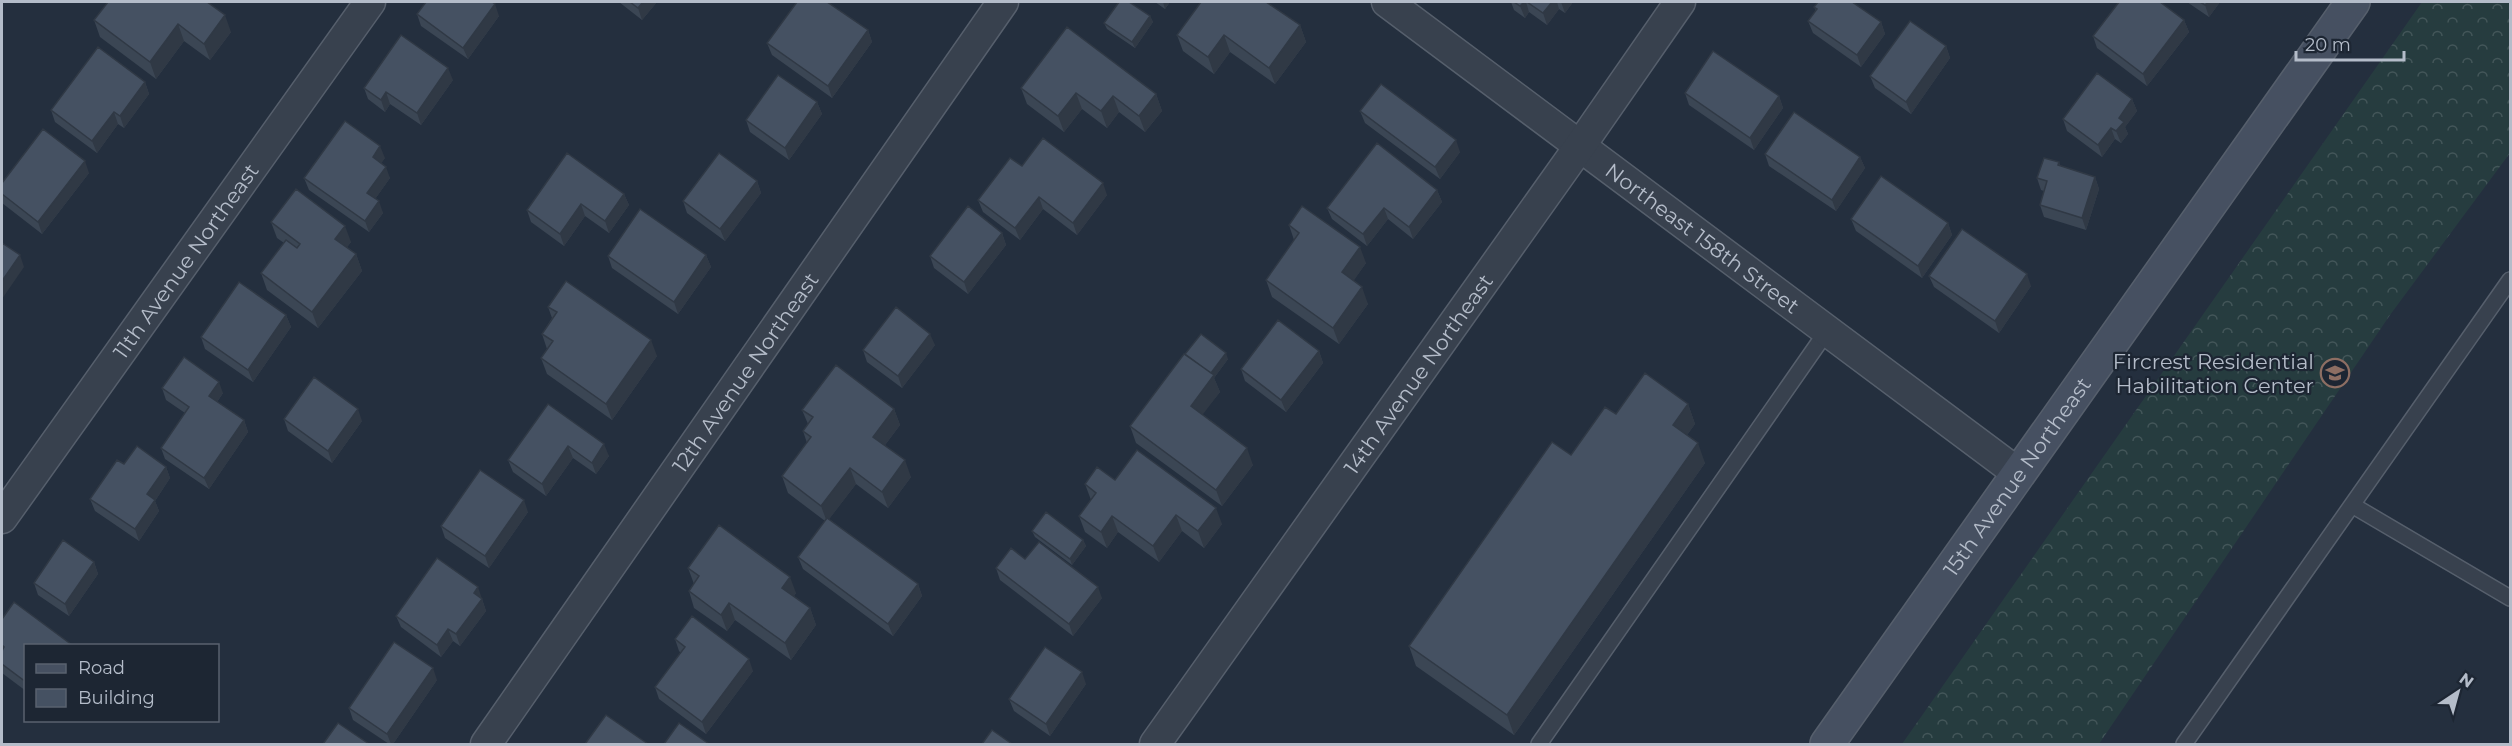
<svg xmlns="http://www.w3.org/2000/svg" width="2512" height="746" font-family="Montserrat,sans-serif">
  <defs>
    <pattern id="forest-crowns" width="20" height="18" patternUnits="userSpaceOnUse" patternTransform="scale(1.5)"><rect width="20" height="18" fill="#263c3f"/><path d="M2 6a3 3 0 1 1 6 0M12 15a3 3 0 1 1 6 0" fill="none" stroke="#435659"/></pattern>
  </defs>
  <rect width="100%" height="100%" fill="#242f3e"/>
  <!-- forest -->
  <path fill="url(#forest-crowns)" d="M2422,2h88v151l-120,162 -291,429h-197z"/>
  <g fill="none" stroke-linecap="round" stroke-linejoin="round">
    <!-- lane casing -->
    <g stroke="#565f6c" stroke-width="18">
      <path id="lane" d="M2352,505l158,93
        M1539,744l288,-413
        M2184,744l326,-464"/>
    </g>
    <!-- street casing -->
    <g stroke="#565f6c" stroke-width="33">
      <g id="street">
        <path id="s1" d="M1387,2l632,472"/>
        <path id="s2" d="M2,518l368,-516"/>
        <path id="s3" d="M486,744l517,-742"/>
        <path id="s4" d="M1155,744l425,-598 100,-144"/>
      </g>
    </g>
    <!-- secondary casing -->
    <g stroke="#565f6c" stroke-width="36">
      <g id="secondary">
        <path id="s5" d="M1827,744l526,-742"/>
      </g>
    </g>
    <!-- lane -->
    <use href="#lane" stroke="#38414e" stroke-width="15"/>
    <!-- street -->
    <use href="#street" stroke="#38414e" stroke-width="30"/>
    <!-- secondary -->
    <use href="#secondary" stroke="#465061" stroke-width="33"/>
  </g>
  <!-- wall -->
  <path fill="#3b4654" d="M108,2l123,30 -21,28 -26,-19 -28,38 -56,-42 -6,-17z
    M619,2h38l-15,18z
    M1155,2h15l-5,7z
    M1511,2h62l-8,11 -6,-4 -12,16 -18,-13 -4,6 -11,-8z
    M2187,2h33l-11,15z
    M1814,7l67,15 4,12 -24,33 -48,-34 -5,-12 8,-10z
    M417,14l82,2 -31,43 -47,-33z
    M1150,16l3,6 -18,26 -28,-19 -3,-6z
    M2184,20l5,12 -42,54 -50,-38 -4,-12z
    M1300,25l6,17 -31,42 -45,-32 -16,22 -31,-23 -6,-16z
    M868,30l4,12 -40,56 -60,-43 -5,-12z
    M1946,46l4,12 -39,56 -36,-26 -5,-12z
    M453,80l-32,45 -31,-21 -5,8 -17,-13 -4,-11z
    M145,82l4,12 -25,34 -6,-4 -21,29 -42,-31 -4,-12z
    M1021,88l135,6 6,17 -17,21 -26,-20 -12,16 -25,-19 -18,23 -37,-28z
    M1685,93l94,3 4,12 -29,42 -65,-45z
    M2132,99l5,12 -12,16 3,7 -7,9 -6,-4 -13,18 -35,-26 -4,-12z
    M817,102l5,12 -33,46 -39,-28 -4,-12z
    M1360,111l100,41 -20,27 -75,-56z
    M1765,154l95,3 5,11 -29,43 -67,-45z
    M385,158l-4,5 9,15 -15,21 8,14 -14,19 -60,-42 -5,-12z
    M2059,162l1,4 35,11 4,12 -13,41 -42,-13 -4,-12 4,-14 -3,-1 -4,-12z
    M1022,166l85,29 -30,40 -34,-26 -23,31 -37,-28 -5,-12z
    M89,173l-47,61 -40,-31v-20z
    M757,181l4,12 -36,48 -38,-28 -4,-12z
    M1437,190l5,12 -29,37 -25,-20 -21,27 -35,-27 -5,-11z
    M624,194l5,11 -20,28 -24,-17 -21,30 -33,-24 -4,-12z
    M1851,219l97,4 4,12 -30,43 -66,-47z
    M271,222l80,20 -4,5 9,7 6,17 -44,57 -51,-38 -6,-17 23,-30 -7,-5z
    M1289,225l77,38 -13,18 15,23 -29,40 -67,-47 -6,-17 28,-40z
    M1002,233l4,12 -38,49 -34,-26 -4,-12z
    M706,255l5,12 -33,47 -66,-46 -4,-12z
    M1929,276l102,10 -32,47 -65,-46z
    M548,307l109,49 -45,64 -65,-46 -6,-16 6,-9 -5,-15 10,-16z
    M286,315l5,12 -38,55 -48,-33 -4,-12z
    M935,345l-33,43 -35,-26 -4,-12z
    M1319,351l4,12 -37,49 -41,-31 -4,-12z
    M1185,354l43,5 -14,19 6,14 -18,22 51,51 -31,41 -86,-63 -6,-17z
    M162,388l61,5 -6,9 27,18 4,12 -39,57 -44,-30 -4,-11 24,-35 -19,-13z
    M548,404l61,52 -13,18 -23,-16 -27,38 -33,-24 -5,-12z
    M1688,404l7,20 -8,11 18,28 -191,272 -98,-69 -7,-20 162,-191 45,-41z
    M894,409l6,16 -15,20 26,32 -23,31 -32,-24 -27,35 89,65 4,12 -29,40 -90,-67 -5,-12 27,-36 -37,-28 -6,-17 25,-33 -4,-12 5,-7 -6,-14z
    M284,419l78,2 -30,42 -44,-32z
    M124,464l42,3 4,11 -15,23 4,10 -20,30 -44,-30 -5,-12z
    M1115,480l107,44 -18,24 -22,-17 -23,31 -41,-30 -11,16 -22,-16 -6,-16 12,-16 -6,-16z
    M528,512l-39,56 -44,-30 -4,-12z
    M1032,531l51,9 3,6 -14,19 -37,-28z
    M1025,559l77,39 -29,38 -73,-56 -4,-12z
    M94,562l4,12 -29,42 -31,-21 -4,-12z
    M688,568l108,25 -2,3 16,12 6,17 -25,35 -56,-40 -8,11 -33,-23 -5,-17 5,-7z
    M482,599l4,12 -26,35 -7,-5 -12,16 -40,-30 -5,-11z
    M2,619l24,26v46l-24,-18z
    M675,639l78,32 -47,63 -47,-35 -4,-12 26,-34 -2,-2z
    M437,680l-44,64h-4l-36,-24 -4,-12z
    M1086,684l-36,52 -36,-25 -5,-12z"/>
  <!-- shaded-wall -->
  <path fill="#303945" d="M643,2h14l-15,18 -4,-12z
    M1163,2h7l-5,7z
    M1524,2h2l3,10 -4,6 -5,-12z
    M1552,2h5l2,7 -12,16 -4,-12z
    M1561,2h12l-8,11z
    M2208,2h12l-11,15 -4,-12z
    M495,4l4,12 -31,43 -5,-11z
    M225,15l6,17 -21,28 -6,-16z
    M1150,16l3,6 -18,26 -3,-6z
    M2184,20l5,12 -42,54 -4,-12z
    M1881,22l4,12 -24,33 -4,-12z
    M178,24l6,17 -28,38 -6,-17z
    M1300,25l6,17 -31,42 -6,-16z
    M868,30l4,12 -40,56 -4,-12z
    M1224,35l6,17 -16,22 -6,-17z
    M1946,46l4,12 -39,56 -5,-12z
    M448,68l5,12 -32,45 -4,-12z
    M145,82l4,12 -25,34 -4,-12z
    M386,92l4,12 -5,8 -4,-12z
    M1076,93l6,16 -18,23 -6,-16z
    M1156,94l6,17 -17,21 -6,-16z
    M1113,96l6,16 -12,16 -6,-17z
    M1779,96l4,12 -29,42 -4,-12z
    M2132,99l5,12 -12,16 3,7 -7,9 -5,-12 3,-13z
    M817,102l5,12 -33,46 -4,-12z
    M114,112l4,12 -21,29 -5,-12z
    M2111,128l4,11 -13,18 -4,-12z
    M1456,140l4,12 -20,27 -5,-12z
    M380,146l5,12 -8,11 -4,-12z
    M1860,157l5,11 -29,43 -4,-11z
    M85,161l4,12 -47,61 -4,-12z
    M386,167l4,11 -19,27 -4,-12z
    M2095,177l4,12 -13,41 -4,-12z
    M757,181l4,12 -36,48 -5,-12z
    M1103,183l4,12 -30,40 -4,-12z
    M1437,190l5,12 -29,37 -4,-12z
    M624,194l5,11 -20,28 -4,-12z
    M1039,197l4,12 -23,31 -5,-12z
    M379,201l4,12 -14,19 -4,-11z
    M581,204l4,12 -21,30 -4,-12z
    M1384,208l4,11 -21,27 -4,-12z
    M1948,223l4,12 -30,43 -4,-12z
    M345,226l6,16 -10,13 -6,-16z
    M1002,233l4,12 -38,49 -4,-12z
    M1360,247l6,16 -18,26 -6,-17z
    M356,254l6,17 -44,57 -6,-16z
    M20,255l4,12 -22,32v-18z
    M706,255l5,12 -33,47 -4,-12z
    M2027,274l4,12 -32,47 -4,-12z
    M1362,287l6,17 -29,40 -6,-16z
    M286,315l5,12 -38,55 -5,-12z
    M930,334l5,11 -33,43 -4,-12z
    M651,340l6,16 -45,64 -6,-16z
    M1319,351l4,12 -37,49 -5,-12z
    M1226,353l2,6 -14,19 6,14 -23,30 -6,-16 18,-31z
    M219,382l4,11 -10,15 -4,-12z
    M1688,404l7,20 -15,21 -7,-20z
    M358,409l4,12 -30,42 -4,-12z
    M894,409l6,16 -21,28 -6,-16z
    M244,420l4,12 -39,57 -5,-11z
    M1698,443l7,20 -191,272 -7,-20z
    M604,444l5,12 -13,18 -4,-11z
    M568,446l5,12 -27,38 -4,-12z
    M1247,448l6,17 -31,41 -6,-16z
    M905,460l6,17 -23,31 -6,-16z
    M166,467l4,11 -15,23 4,10 -20,30 -4,-12 12,-35z
    M850,468l6,16 -29,38 -6,-16z
    M524,500l4,12 -39,56 -4,-12z
    M1216,508l6,16 -18,24 -6,-17z
    M1176,515l6,16 -23,31 -6,-16z
    M1112,516l6,16 -11,16 -6,-16z
    M1083,540l3,6 -14,19 -2,-6z
    M94,562l4,12 -29,42 -4,-12z
    M790,577l6,16 -8,11 -6,-16z
    M918,584l4,12 -29,40 -5,-12z
    M478,587l8,24 -26,35 -4,-12 18,-41z
    M1098,587l4,11 -29,38 -4,-12z
    M729,603l6,17 -8,11 -6,-16z
    M810,608l6,17 -25,35 -6,-17z
    M448,629l5,12 -12,16 -4,-12z
    M749,659l4,12 -47,63 -4,-12z
    M433,668l4,12 -44,64h-2l-4,-10z
    M1082,672l4,12 -36,52 -4,-12z"/>
  <!-- building -->
  <path fill="#455162" stroke="#303945" stroke-width="1.5" d="M108,2h99l18,13 -21,29 -26,-20 -28,38 -56,-42z
    M426,2h66l3,2 -32,44 -46,-34z
    M630,2h13l-5,6z
    M797,2h30l41,28 -40,56 -61,-43z
    M1119,2h10l21,14 -18,26 -28,-19z
    M1201,2h65l34,23 -31,43 -45,-33 -16,22 -31,-22z
    M1514,2h10l-4,4z
    M1527,2h25l-9,11z
    M1818,2h34l29,20 -24,33 -49,-34 9,-12 -3,-2z
    M2119,2h41l24,18 -41,54 -50,-38z
    M2200,2h8l-3,3z
    M1910,21l36,25 -40,56 -36,-26z
    M1067,27l89,67 -17,22 -26,-20 -12,15 -25,-18 -18,23 -37,-28z
    M401,35l47,33 -31,45 -31,-21 -5,8 -17,-12z
    M98,47l47,35 -25,34 -6,-4 -22,29 -41,-31z
    M1713,51l66,45 -29,42 -65,-45z
    M2097,73l35,26 -13,19 5,4 -8,9 -5,-3 -13,17 -35,-26z
    M778,75l39,27 -32,46 -39,-28z
    M1381,84l75,56 -21,27 -75,-56z
    M1794,112l66,45 -28,43 -67,-46z
    M345,121l35,25 -7,11 13,10 -19,26 12,8 -14,20 -61,-43z
    M43,129l42,32 -47,61 -36,-28v-11z
    M1043,138l60,45 -30,40 -34,-26 -24,31 -37,-28 32,-42 12,8z
    M1377,143l60,47 -28,37 -25,-19 -21,26 -36,-26z
    M567,153l57,41 -19,27 -24,-17 -21,30 -33,-24z
    M719,153l38,28 -37,48 -37,-28z
    M2044,158l15,4 -1,3 37,12 -13,41 -42,-13 7,-24 -10,-3z
    M1881,176l67,47 -30,43 -67,-47z
    M296,189l49,37 -10,13 21,15 -44,58 -51,-39 25,-33 11,8 3,-4 -29,-22z
    M968,206l34,27 -38,49 -34,-26z
    M1302,206l58,41 -18,25 20,15 -29,41 -67,-48 33,-47 -10,-8z
    M640,209l66,46 -32,47 -66,-46z
    M1962,229l65,45 -32,47 -66,-45z
    M2,243l18,12 -18,26z
    M566,281l85,59 -45,64 -65,-46 12,-17 -11,-7 15,-22 -9,-5z
    M239,282l47,33 -38,55 -47,-33z
    M896,307l34,27 -32,42 -35,-26z
    M1278,320l41,31 -38,49 -40,-31z
    M1201,334l25,19 -15,20 -26,-19z
    M1184,354l30,21 -23,31 56,42 -31,42 -86,-64z
    M184,357l35,25 -10,14 35,24 -40,58 -43,-30 28,-41 -27,-19z
    M836,365l58,44 -21,28 32,23 -23,32 -32,-24 -29,38 -39,-30 29,-39 -8,-6 10,-14 -11,-7z
    M1645,373l43,31 -15,21 25,18 -191,272 -98,-69 143,-204 19,13 34,-48 11,7z
    M314,377l44,32 -30,42 -44,-32z
    M548,404l56,40 -12,19 -24,-17 -26,38 -34,-24z
    M137,446l29,21 -19,27 8,6 -20,29 -45,-30 27,-39 7,4z
    M1137,450l79,58 -18,23 -22,-16 -23,31 -41,-30 -11,16 -22,-16 17,-23 -11,-9 12,-17 18,13z
    M480,470l44,30 -39,56 -44,-30z
    M1046,512l37,28 -13,19 -38,-28z
    M827,518l91,66 -30,40 -90,-67z
    M719,525l71,52 -8,11 28,20 -25,35 -56,-40 -8,12 -32,-24 10,-15 -11,-8z
    M63,540l31,22 -29,42 -31,-21z
    M1039,542l59,45 -29,37 -73,-56 15,-20 14,11z
    M437,558l41,29 -4,6 8,6 -26,35 -8,-5 -11,16 -41,-29z
    M14,602l58,43h-46v37l-24,-18v-13l2,-4 -2,-2v-26z
    M692,616l57,43 -47,63 -47,-35 30,-40 -10,-8z
    M394,642l39,26 -46,66 -38,-26z
    M1045,647l37,25 -36,52 -37,-25z
    M606,715l42,29h-63z
    M338,723l31,21h-46z
    M679,723l30,21h-45z
    M992,730l20,14h-30z"/>
  <!-- icons -->
  <defs>
    <g id="school-ring" transform="scale(1.5)"><circle r="9.5" fill="#1d2633" stroke="#8d6e63" stroke-width="1.5"/><path d="M0-5L7-2L0 1L-7-2ZM-4 1L0 2.5L4 1V4Q0 6-4 4Z" fill="#8d6e63"/></g>
  </defs>
  <g fill-rule="evenodd">
    <use href="#school-ring" x="2335" y="373"/>
  </g>
  <g text-anchor="middle" dominant-baseline="central" stroke-width="4.5" stroke-linejoin="round" paint-order="stroke">
    <!-- street labels -->
    <g font-size="21" fill="#b4bcc9" stroke="#1d2633">
      <text stroke="none"><textPath href="#s1" startOffset="394">Northeast 158th Street</textPath></text>
      <text stroke="none"><textPath href="#s2" startOffset="316">11th Avenue Northeast</textPath></text>
      <text stroke="none"><textPath href="#s3" startOffset="453">12th Avenue Northeast</textPath></text>
      <text stroke="none"><textPath href="#s4" startOffset="454">14th Avenue Northeast</textPath></text>
      <text stroke="none"><textPath href="#s5" startOffset="328">15th Avenue Northeast</textPath></text>
    </g>
    <!-- poi labels -->
    <g font-size="21" fill="#b4bcc9" stroke="#1d2633" text-anchor="end">
      <text x="2314" y="361">Fircrest Residential<tspan x="2314" dy="24">Habilitation Center</tspan></text>
    </g>
  </g>
  <!-- border -->
  <rect width="2512" height="746" fill="none" stroke="#b4bcc9" stroke-width="6"/>
  <!-- legend -->
  <rect x="24" y="644" width="195" height="78" fill="#1d2633" stroke="#59626f" stroke-width="1.5"/>
  <rect x="36" y="664" width="30" height="9" fill="#465061" stroke="#59626f" stroke-width="1.5"/>
  <text x="78" y="674" font-size="18" fill="#b4bcc9">Road</text>
  <rect x="36" y="689" width="30" height="18" fill="#455162" stroke="#59626f" stroke-width="1.5"/>
  <text x="78" y="704" font-size="18" fill="#b4bcc9">Building</text>
  <!-- north arrow -->
  <g transform="translate(2458 692) rotate(36)" stroke="#1d2633" stroke-width="4.5" paint-order="stroke">
  <path d="M0-4.5L10 22L0 15L-10 22Z" fill="#b4bcc9"/>
  <text y="-9" font-size="16" font-weight="bold" text-anchor="middle" fill="#b4bcc9">N</text>
  </g>
  <!-- scale -->
  <path d="M2296 51v9h108v-9" fill="none" stroke="#b4bcc9" stroke-width="3"/>
  <text x="2305" y="51" font-size="18" fill="#b4bcc9" stroke="#1d2633" stroke-width="4.5" paint-order="stroke">20 m</text>
</svg>
